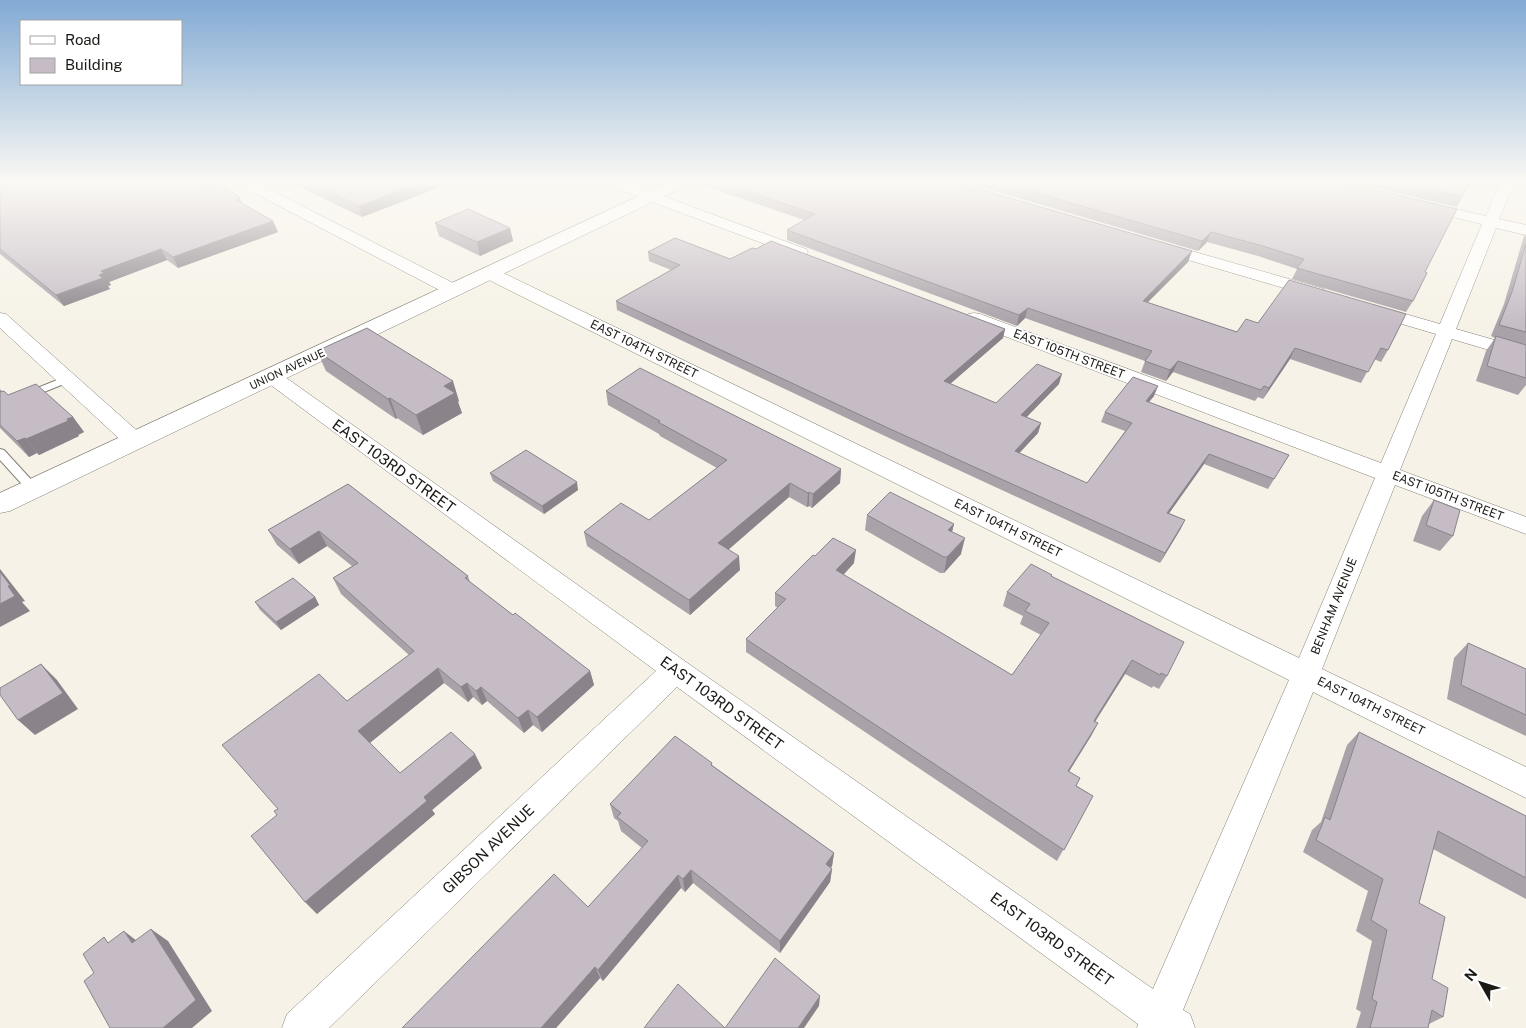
<svg xmlns="http://www.w3.org/2000/svg" width="1526" height="1028" font-family="'Public Sans',sans-serif">
  <rect width="100%" height="100%" fill="#f6f2e7"/>
  <g fill="none" stroke-linecap="round" stroke-linejoin="round">
    <!-- service casing -->
    <g stroke="#837f75" stroke-width="2">
      <path id="service" d="M67,376l4,1 1,2 -1,2 -71,29v-7z
        M0,449l4,1 33,36 2,3 -2,3h-8l-29,-32z"/>
    </g>
    <!-- minor casing -->
    <g stroke="#837f75" stroke-width="1">
      <path id="minor" d="M237,182h18l204,104 3,4 -3,4 -6,1 -6,-1 -208,-109z
        M605,182h20l181,67 2,3 -2,3h-12l-187,-70z
        M1500,182h14l-15,37 27,6v10l-30,-7 -40,101 70,20v12l-74,-22 -52,131 126,47v17l-131,-49 -73,184 204,98v31l-213,-106 -130,318 7,4 5,14h-58l1,-4 -461,-337 -348,341h-47l5,-14 369,-343 -392,-291 -3,-4 3,-4 7,-2 7,2 408,290 467,327 136,-309 -806,-403 -2,-4 2,-4h12l804,389 76,-180 -407,-156 -3,-4 3,-4 6,-1 6,1 401,149 55,-129 -68,-20 -3,-4 3,-4 6,-1 66,19 42,-100 -63,-15 -2,-3 2,-3 5,-1 62,14z
        M1160,242l164,47 3,4 -3,4 -6,1 -164,-48 -2,-3 2,-3z
        M0,313l6,1 137,122 3,5 -3,5 -8,2 -8,-2 -127,-118z"/>
    </g>
    <!-- secondary casing -->
    <g stroke="#837f75" stroke-width="1">
      <path id="secondary" d="M669,182h21l-2,3 -678,326 -10,2v-20z"/>
    </g>
    <!-- service -->
    <use href="#service" fill="#fff" fill-rule="evenodd"/>
    <!-- minor -->
    <use href="#minor" fill="#fff" fill-rule="evenodd"/>
    <!-- secondary -->
    <use href="#secondary" fill="#fff" fill-rule="evenodd"/>
  </g>
  <!-- wall -->
  <path fill="#a9a2a9" d="M0,182l240,16 2,5 36,29 -100,36 -11,-8 -58,22 2,3 -3,1 2,3 -46,17 -64,-52z
    M289,182h164l-91,35z
    M702,182h253l237,69 -4,11 -40,40 89,30 21,-9 31,-43 99,70 -7,12 -7,-3 -13,24 -71,-24 -27,40 -5,-2 -3,4 -82,-29 -7,9 -25,-9 4,-11 -120,-43 -8,8 -230,-86v-10l17,-10 -102,-35z
    M964,182h378l83,90 -12,29 -7,11 -114,-33 5,-10 -39,-13 -51,-14 -9,9z
    M1349,182h121l-13,25z
    M435,223l75,5 3,13 -33,15 -41,-20z
    M1526,234v151l-8,10 -42,-14 10,-30 9,-13 -4,-2 13,-32 20,-68z
    M648,252l82,7 275,70 -2,9 -53,46 46,19 63,-19 -33,33 15,6 -3,10 -19,20 68,30 38,-52 -24,-9 4,-10 49,-16 -5,6 140,53 -21,34 -64,-25 -35,49 16,7 -5,10 -20,33 -273,-126 -270,-127 -1,-9 55,-31 -22,-9z
    M317,351l142,50 -1,1 4,11 -39,22 -26,-17 -1,1 -70,-48z
    M0,389l2,2 6,4 65,22 11,15 -6,3 1,1 -40,19 -2,-2 -8,4 -29,-29z
    M606,391l235,78 -1,14 -28,25 -3,-2 -2,1 -18,-10 -61,52 12,21 -50,45 -103,-69 -3,-14 65,-12 68,-52 -57,-32 -1,-2 -51,-29z
    M490,473l88,17 -34,24 -51,-33z
    M348,484l120,92 2,6 43,33 77,56 4,14 -52,47 -9,-7 -9,8 -37,-32 -5,4 -9,-8 -5,5 -24,-19 -74,60 30,30 82,-5 -50,42 3,4 -118,100 -40,-99 1,-6 69,-108 62,-46 -68,-61 -8,-16 19,-12 -25,-20 -28,18 -22,-19 -9,-15z
    M1434,500l19,36 -13,15 -27,-10 9,-25z
    M867,515l87,9 -2,7 9,23 -17,19h-4l-75,-43z
    M815,556l39,7 -11,12 169,100 29,-40 -21,-11 3,-8 -20,-10 4,-14 45,-16 115,100 -8,13 -6,-3 -1,2 -27,-14 -30,48 3,1 -7,13 -22,35 8,15 16,10 -36,65 -311,-209v-13l32,-31 -3,-2v-13z
    M315,597l4,8 -38,25 -21,-20 -5,-8z
    M1468,643l58,26v67l-79,-37 7,-41z
    M1359,732l167,84v83l-93,-50 -14,54 13,76 11,38 -14,7 -1,4h-72l5,-16 -5,-3 16,-68 -16,-10 12,-40 -65,-39 9,-22 9,-8 26,-77z
    M712,763v2l122,88 -2,13 -1,2 1,1 -2,13 -50,71 -87,-70 -8,9 -4,-4 -78,93 -3,-3 -44,50h-154l186,-121 54,-59 -21,-17 -3,-10 -4,-3 -4,-14z"/>
  <!-- shaded-wall -->
  <path fill="#8a848a" d="M422,182h31l-91,35 -3,-11z
    M273,221l5,11 -100,36 -5,-11z
    M510,228l3,13 -33,15 -3,-14z
    M1211,232l-4,10 -9,9 4,-10z
    M161,249l6,11 -58,22 2,3 -3,1 2,3 -46,17 -8,-11 43,-20 2,-4z
    M1192,251l-4,11 -49,49 4,-10z
    M1028,308l-3,10 -8,8 2,-11z
    M1005,329l-2,9 -61,53 2,-10z
    M1295,348l-5,11 -27,40 6,-11z
    M1178,361l-5,11 -7,9 4,-11z
    M1062,374l-3,10 -40,41 2,-10z
    M453,381l6,20 -1,1 4,11 -39,22 -7,-20 28,-29z
    M1158,386l-4,10 -12,14 4,-9z
    M390,398l7,20 -1,1 -8,-20z
    M73,417l11,15 -6,3 1,1 -40,19 -13,-16z
    M1041,423l-3,10 -26,28 3,-10z
    M25,438l12,15 -8,4 -12,-16z
    M1209,454l-5,10 -41,58 4,-9z
    M841,469l-1,14 -28,25 1,-14z
    M577,482l1,8 -34,24 -2,-8z
    M790,483l-1,14 -70,61 -1,-15z
    M809,492v14l-2,1 1,-14z
    M1185,520l-5,10 -20,33 5,-10z
    M954,524l-4,16 -2,-10z
    M319,531l8,15 -28,18 -9,-15z
    M965,538l-4,16 -17,19 3,-16z
    M856,550l-2,13 -19,21 1,-14z
    M739,556l1,14 -50,45 -1,-15z
    M0,569l25,32 -3,1 8,9 -30,16v-23l8,-18 -8,-14z
    M315,597l4,8 -38,25 -5,-8z
    M1132,660l-7,14 -38,60 7,-13z
    M41,664l16,16 21,29 -43,26 -17,-15z
    M438,668l6,15 -77,62 -9,-14z
    M590,671l4,14 -52,47 -5,-15z
    M467,683l6,14 -5,5 -7,-15z
    M481,687l6,14 -5,4 -6,-14z
    M528,710l5,15 -9,8 -6,-15z
    M1098,723l-7,13 -29,47 6,-12z
    M475,754l7,14 -50,42 3,4 -118,100 -12,-12 119,-105z
    M834,853l-2,13 -8,11 2,-13z
    M832,869l-2,13 -50,71v-12z
    M691,870l2,13 -8,9 -2,-13z
    M678,875l3,13 -78,93 -5,-11z
    M151,929l17,12 44,70 -20,17h-29z
    M124,931l17,13 -9,-1z
    M595,967l5,11 -44,50h-15z
    M820,996l-1,10 -15,22h-6z"/>
  <!-- building -->
  <path fill="#c5bcc5" stroke="#8a848a" d="M0,182h203l5,3 8,-3h5l19,16 -4,2 37,21 -100,36 -12,-8 -60,22 3,2 -5,2 4,3 -47,17 -56,-46z
    M308,182h114l-63,24z
    M721,182h234l237,69 -49,50 94,31 9,-13 12,4 31,-43 117,34 -18,36 -7,-2 -13,24 -73,-24 -26,40 -5,-2 -3,4 -83,-29 -8,9 -25,-9 7,-10 -124,-43 -9,7 -232,-85 28,-16z
    M999,182h343l115,27 -32,63 2,1 -14,28 -116,-33 7,-9 -41,-13 -52,-14 -9,9z
    M1395,182h75l-8,15z
    M468,209l42,19 -33,14 -42,-19z
    M675,238l55,21 22,-11 4,1 15,-8 234,88 -61,52 52,22 41,-39 25,10 -41,41 20,8 -26,28 72,32 45,-60 -27,-11 28,-35 25,9 -12,15 143,54 -15,24 -65,-25 -42,59 18,7 -20,33 -277,-125 -272,-127 64,-36 -32,-13z
    M1526,244v88l-27,-7 13,-33z
    M367,328l86,53 -9,5 11,7 -39,22 -26,-17 -2,1 -71,-48z
    M1496,336l30,9v33l-39,-12z
    M640,368l201,101 -28,25 -4,-2 -1,1 -18,-10 -72,60 21,13 -50,44 -105,-68 37,-29 28,17 78,-60 -69,-38 2,-1 -54,-30z
    M36,384l37,33 -6,2 1,2 -42,18 -1,-1 -8,3 -17,-16v-33l4,-1 4,4z
    M526,450l51,32 -35,24 -52,-33z
    M348,484l120,92 -3,2 48,37 2,-2 75,58 -53,46 -9,-7 -10,8 -37,-31 -5,4 -9,-8 -6,4 -23,-19 -80,63 42,42 51,-41 24,22 -51,43 3,4 -122,101 -54,-66 26,-21 -3,-4 4,-2 -56,-64 97,-71 28,27 67,-50 -81,-73 25,-15 -39,-32 -29,18 -22,-19z
    M890,492l64,32 -6,6 17,8 -18,19h-3l-77,-42z
    M1434,500l26,10 -7,26 -27,-11z
    M833,538l23,12 -20,20 176,105 37,-52 -24,-12 5,-7 -23,-12 24,-28 21,11 -1,1 133,66 -17,34 -6,-3 -1,2 -28,-15 -38,61 4,2 -30,48 12,7 -4,8 17,10 -29,54 -318,-211 40,-40 -11,-6 38,-38 2,1z
    M0,572l10,13 -2,1 7,10 -15,8z
    M293,578l22,19 -39,25 -21,-20z
    M1468,643l58,26v46l-65,-30z
    M41,664l22,29 -45,27 -18,-25v-7z
    M1359,732l167,84v62l-88,-47 -19,72 26,14 -13,62 16,9 -5,29 -11,-7 -4,18h-58l7,-26 -5,-3 15,-69 -16,-10 12,-41 -67,-39 9,-23 5,3z
    M675,736l37,27 -1,2 123,88 -8,11 6,5 -52,72 -89,-71 -8,9 -5,-4 -80,95 -3,-3 -54,61h-139l152,-154 34,33 60,-66 -31,-24 4,-4 -11,-9z
    M151,929l45,71 -33,28h-53l-26,-47 10,-8 -11,-19 21,-17 4,6 16,-12 8,12z
    M775,958l45,38 -22,32h-154l34,-44 47,44z"/>
  <!-- sky -->
  <linearGradient id="sky" x2="0" y2="1"><stop stop-color="#82aad4"/><stop offset="0.56" stop-color="#fbf9f4"/><stop offset="1" stop-color="#fbf9f4" stop-opacity="0"/></linearGradient>
  <rect width="1526" height="326" fill="url(#sky)"/>
  <g text-anchor="middle" dominant-baseline="central" stroke-width="4" stroke-linejoin="round" paint-order="stroke">
    <!-- far-street labels -->
    <g font-size="11" fill="#1c1a16" stroke="#fff">
      <text transform="translate(287 369) rotate(-25)">UNION AVENUE</text>
    </g>
    <!-- street labels -->
    <g font-size="12" fill="#1c1a16" stroke="#fff">
      <text transform="translate(644 349) rotate(26)">EAST 104TH STREET</text>
      <text transform="translate(1069 354) rotate(21)">EAST 105TH STREET</text>
      <text transform="translate(1448 496) rotate(21)">EAST 105TH STREET</text>
      <text transform="translate(1008 528) rotate(26)">EAST 104TH STREET</text>
      <text transform="translate(1334 606) rotate(-68)">BENHAM AVENUE</text>
      <text transform="translate(1371 706) rotate(26)">EAST 104TH STREET</text>
    </g>
    <!-- near-street labels -->
    <g font-size="15" fill="#1c1a16" stroke="#fff">
      <text transform="translate(394 466) rotate(36)">EAST 103RD STREET</text>
      <text transform="translate(722 703) rotate(36)">EAST 103RD STREET</text>
      <text transform="translate(488 849) rotate(-44)">GIBSON AVENUE</text>
      <text transform="translate(1052 939) rotate(36)">EAST 103RD STREET</text>
    </g>
  </g>
  <!-- legend -->
  <rect x="20" y="20" width="162" height="65" fill="#ffffff" stroke="#a4a3a2"/>
  <rect x="30" y="36" width="25" height="8" fill="#ffffff" stroke="#a4a3a2"/>
  <text x="65" y="45" font-size="15" fill="#1c1a16">Road</text>
  <rect x="30" y="58" width="25" height="15" fill="#c5bcc5" stroke="#a4a3a2"/>
  <text x="65" y="70" font-size="15" fill="#1c1a16">Building</text>
  <!-- north arrow -->
  <g transform="translate(1481 983) rotate(309)" stroke="#ffffff" stroke-width="4" paint-order="stroke">
  <path d="M0-4L9 19L0 12L-9 19Z" fill="#1c1a16"/>
  <text y="-8" font-size="14" font-weight="bold" text-anchor="middle" fill="#1c1a16">N</text>
  </g>
</svg>
